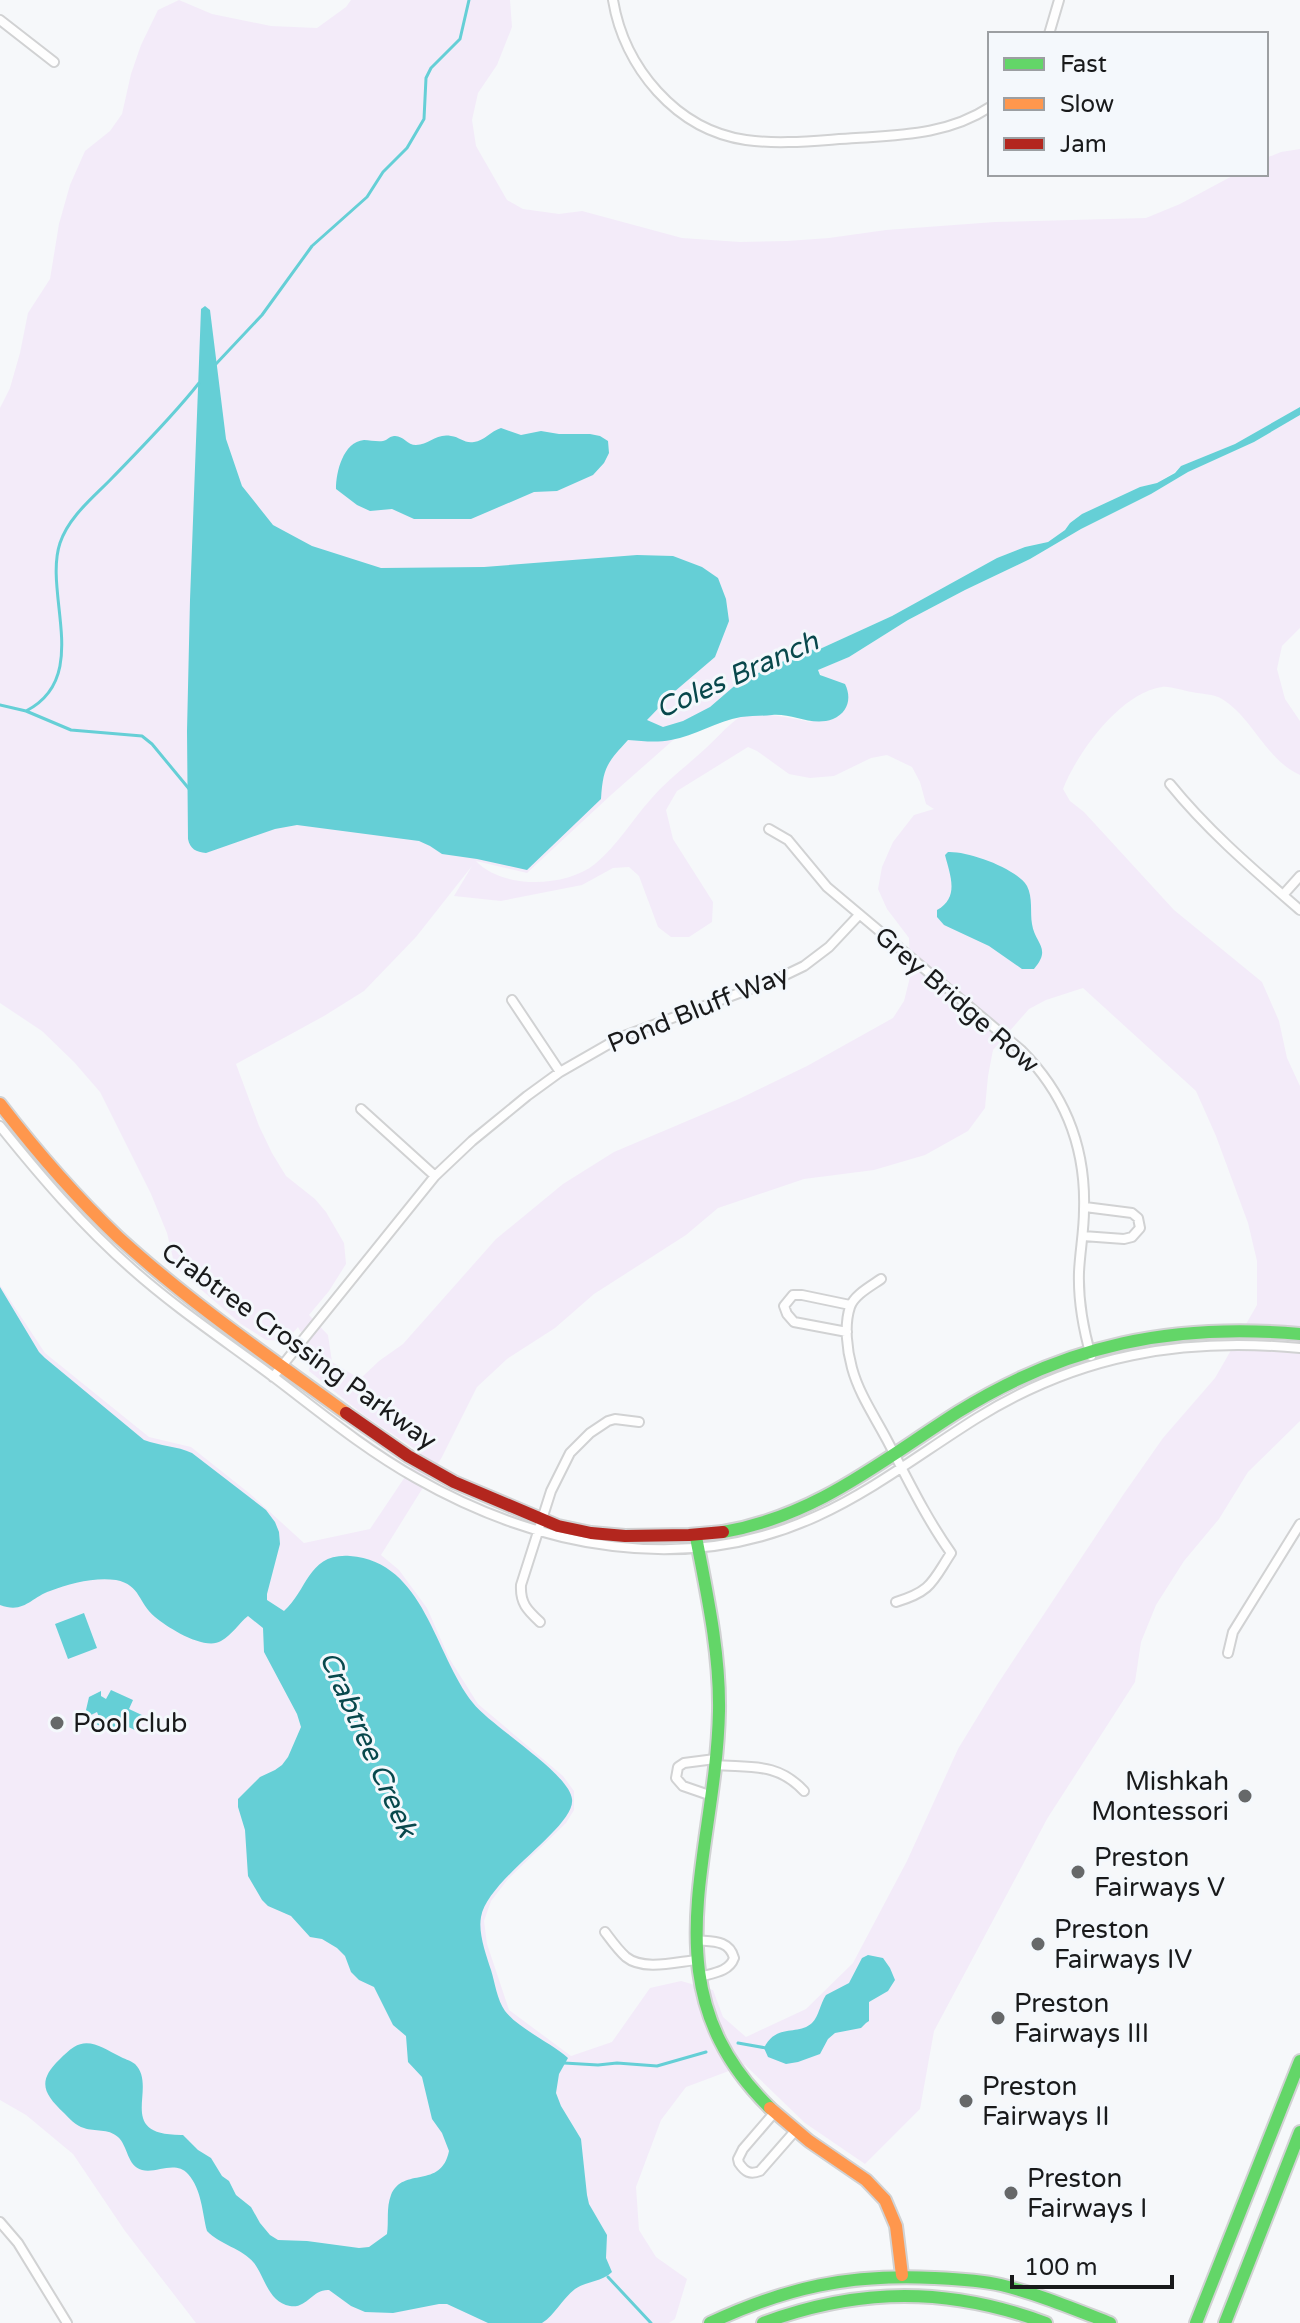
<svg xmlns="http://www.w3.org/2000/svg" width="1300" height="2323" font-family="'Varela Round',sans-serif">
  <rect width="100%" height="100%" fill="#f6f8fa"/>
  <!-- green -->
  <path fill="#f3ebf9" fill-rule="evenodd" d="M179,0l33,14 59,12 46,2 29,-21 5,-7h159l2,27 -15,38 -19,28 -6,27 4,26 31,54 16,9 36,5 23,-3 100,27 58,4 47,-1 42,-3 57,-8 109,-8 151,-4 34,-14 56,-30h30v-16l15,-6 19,-3v258l-65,37 -54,22 -6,6 -18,11 -17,4 -58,27 -12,9 -5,7 -17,12 -23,5 -28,11 -105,58 -70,32 -17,3 -66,31 -128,113 -84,78 -51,-12c26,28 89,27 119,3 23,-19 37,-44 56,-65 16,-19 37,-34 55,-51 10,-9 20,-21 31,-29 16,-10 55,-1 73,3l34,-38c-10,-3 -21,-4 -27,-14l32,-13 59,-37 57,-30 65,-31 51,-30 70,-35 37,-22 66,-30 46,-27v213l-18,18 -5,23 8,30 15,22v54c-34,-15 -47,-57 -78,-76 -8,-5 -21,-5 -30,-7 -9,-1 -21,-6 -30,-5 -42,6 -85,66 -99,102l7,12 14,11 90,98 88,72 17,39 8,37 13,28v335l-52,51 -29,47 -35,42 -28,44 -15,37 -6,40 -88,137 -113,212 -14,78 -55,55 -60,-41 -60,-58 -59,22 -25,33 -25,67 3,43 17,27 31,22 -12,40 -6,4h-473l-71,-92 -52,-77 -47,-39 -26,-15v-815l45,68 104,84 42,10 58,46 55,50 66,-14 51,-76 -56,-37 -56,-45 1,-23 -12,-21 -12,14 -20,-1 -25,-16 -66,-57 -8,-34 -16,-39 -51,-102 -26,-30 -32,-31 -42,-28v-595l10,-20 10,-35 8,-40 22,-34 9,-55 11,-39 15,-34 25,-20 12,-17 9,-40 10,-29 17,-35zM748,747l9,4 32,23 21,4 24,-2 37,-18 16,-3 25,12 8,15 6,22 8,5 -20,6 -21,27 -11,25 -4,22 9,20 22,29 1,39 -6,24 -11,17 -86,48 -68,33 -125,53 -51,32 -67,55 -93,105 -24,17 -19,18 -28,-17 -4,-27 -19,-20 20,-24 17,-27 -2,-21 -18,-31 -11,-13 -29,-23 -14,-23 -13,-27 -23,-62 88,-48 40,-25 52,-54 56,-71 -18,30 47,5 81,-16 31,-17 16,-1 10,9 19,51 13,10h18l23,-15 1,-20 -40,-63 -7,-29 11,-19zM1083,988l113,103 20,45 32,87 9,38v44l-42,73 -52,60 -40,57 -126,190 -39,64 -51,112 -54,102 -47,46 -60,28 -23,-20 -10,-27 -32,-9 -31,7 -38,54 -41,14 -62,-46 -22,-66 -3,-23 7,-20 17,-22 58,-56 8,-13v-19l-11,-15 -85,-72 -29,-46 -22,-50 -28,-38 -18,-15 61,-98 35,-70 30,-28 48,-31 39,-34 92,-59 32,-27 86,-29 70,-9 51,-15 43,-24 17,-23 3,-32 5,-26 36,-41 17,-9z"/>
  <!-- water -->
  <path fill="#65cfd6" d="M205,306l5,4 16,129 16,47 31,39 39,21 69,22 103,-1 153,-12 36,1 29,11 16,11 8,21 3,22 -14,36 -41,35 -27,28 16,7 20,-6 27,-14 29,-25 66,-31 17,-3 70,-32 105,-58 28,-11 23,-5 17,-12 5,-7 12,-9 58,-27 17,-4 18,-10 6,-7 54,-22 65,-37v8l-46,27 -66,30 -37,22 -70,35 -51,30 -65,31 -57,30 -59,37 -31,13 2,5 25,9c7,14 3,29 -12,35 -21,8 -41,-6 -61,-4 -10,1 -21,1 -31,2 -24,4 -46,19 -70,23 -15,3 -28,1 -43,0 -21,23 -25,27 -27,59l-74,71 -50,-11 -35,-5 -12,-8 -11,-5 -122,-16 -22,4 -69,24c-10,-1 -16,-4 -18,-14l-1,-108 3,-131 11,-291z
    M501,428l20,7 20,-4 18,3h31l10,2 8,5 1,12 -5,10 -11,12 -36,16 -23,1 -63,27h-57l-22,-10 -22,2 -13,-6 -21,-16c0,-17 7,-47 28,-49 6,0 13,2 19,1 5,-1 5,-4 11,-5 9,-1 13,9 22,9 13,0 20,-12 35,-9 9,1 14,8 23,6 10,-1 17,-11 27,-14z
    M948,852c20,-1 68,16 79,34 6,12 3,26 5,38 3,20 20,24 2,45h-12l-33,-23 -45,-21 -7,-8v-7c23,-13 13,-35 8,-55z
    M0,1287l39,65 6,6 99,82c16,6 33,6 48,13l74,57 9,12 4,10 1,12 -13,50v6l17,11c24,-21 24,-58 66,-55 75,6 84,98 123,147 19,24 96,70 99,96 4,28 -84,79 -91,118 -3,16 5,38 10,53 4,13 6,30 14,41 14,18 45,31 63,47l-9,16 -3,19 5,13 20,33 6,56 2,9 18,31 -1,23 6,14c-10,10 -26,9 -37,17 -13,10 -20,26 -33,34h-54l-41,-19h-8l-46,9 -28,-1 -14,-6 -22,-16c-17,-1 -22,19 -39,16 -22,-4 -25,-29 -36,-43 -12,-15 -34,-18 -47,-32 -5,-19 -5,-41 -19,-57 -13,-14 -32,0 -46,-4 -15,-4 -14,-24 -24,-33 -10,-9 -23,-5 -34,-9 -8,-2 -15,-10 -20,-15 -21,-20 -27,-32 -4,-54 4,-4 9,-9 14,-12 15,-10 31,2 45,9 5,3 11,4 16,8 24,24 -22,72 48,71l15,15 13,8 11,18 7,5 7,14 15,12 9,16 10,12 8,5 29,1 52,7 10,-1 18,-13c2,-13 -1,-26 4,-39 12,-29 50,-5 58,-44l-7,-18 -10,-14 -10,-42 -14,-15 -2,-26 -13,-11 -19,-38 -15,-7 -8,-8 -6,-16 -8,-8 -15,-9 -12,-2 -19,-21 -23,-10 -6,-6 -14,-24 -3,-46 -7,-23v-8l22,-22 15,-7 7,-5 6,-8 13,-30 -4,-13 -33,-62 -1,-24 -15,-12c-9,7 -16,19 -27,25 -16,10 -53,-13 -66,-24 -17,-14 -14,-32 -39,-37 -21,-3 -46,3 -66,11 -20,7 -26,23 -50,14z
    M84,1613l13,35 -29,11 -13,-35z
    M111,1690l22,10 -4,9 15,7 -7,15 -15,-7 -5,10 -21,-10 3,-7 -2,-5 -8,4 -3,-6 3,-13 12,-6v5l5,3z
    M868,1955l15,3 7,10 5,12 -7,11 -19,11v19l-3,2 -5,5 -26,5 -7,6 -8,15 -22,8 -12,2 -18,-7 -4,-9c12,-25 34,-12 48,-25 7,-7 8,-19 14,-28l23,-12 13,-25z"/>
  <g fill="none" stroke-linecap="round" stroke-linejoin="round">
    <!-- stream -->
    <path stroke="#65cfd6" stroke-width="3" d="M215,365l47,-50 50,-69 55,-49 16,-25 24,-24 17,-29 2,-41 5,-10 29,-29 9,-39
      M0,705l26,6 45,19 71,6 10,8 38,46
      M26,711c66,-34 17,-117 34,-168 9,-27 34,-46 53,-66 29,-30 60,-61 86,-94
      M738,2043l28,5
      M564,2063l34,2 19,-2 40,3 49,-14
      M608,2277l43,46"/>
    <!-- street casing -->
    <g stroke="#d1d2d3" stroke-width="12">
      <path id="street" d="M613,0c11,67 63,130 133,140 36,5 74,0 110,-2 47,-3 93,-4 134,-31
        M0,20l54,42
        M1049,34l10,-34
        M1170,784c38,47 84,86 130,126
        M769,829l19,11 39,47 194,163c44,44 65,98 63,160 0,21 -4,41 -5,62 -1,29 4,56 12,84
        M1283,895l17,-19
        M512,1000l48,72
        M361,1109l74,67
        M0,1126c41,51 83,100 132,143 45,40 95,73 143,109 46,35 91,72 141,100 123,70 269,99 401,38 57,-26 107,-65 160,-98 101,-63 205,-81 323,-70
        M1083,1236l41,3 8,-2 8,-9 -2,-10 -6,-5 -47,-6
        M881,1279c-10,7 -27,16 -31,28 -6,18 -3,43 2,61 7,26 23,49 35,72 20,38 39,78 64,113 -19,29 -19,38 -55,49
        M847,1332l-53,-10 -7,-8 -3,-8 9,-11h9l48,10
        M273,1377l162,-201 37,-35 55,-45 33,-24 61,-35 156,-58 27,-13 25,-19 30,-32
        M540,1622c-13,-12 -20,-19 -19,-37l30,-94 19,-38 20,-20 18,-12 7,-2 24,3
        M1228,1653l5,-21 67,-108
        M715,1765c36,3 62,-3 89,26
        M712,1796l-29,-10 -7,-8 2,-11 6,-4 31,-4
        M605,1932c6,8 13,18 21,25 17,14 50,5 70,3
        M695,1940c16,2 34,-1 39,18 -5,14 -21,15 -35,19
        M774,2113l-31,36 -5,10 1,4c6,9 11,12 21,8l35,-40
        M0,2222l18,21 49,80"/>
    </g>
    <!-- fast casing -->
    <g stroke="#d1d2d3" stroke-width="16">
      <path id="fast" d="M723,1532c93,-16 158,-71 235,-120 109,-68 216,-89 342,-78
        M696,1537c11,57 24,116 23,174 -3,147 -73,276 51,397
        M710,2323c77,-36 139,-49 224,-45 22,1 45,2 67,7 37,9 73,24 109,38
        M763,2323c97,-36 186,-36 283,0
        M1196,2323l104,-262
        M1225,2323l75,-191"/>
    </g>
    <!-- slow casing -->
    <g stroke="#d1d2d3" stroke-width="16">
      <path id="slow" d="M0,1104c36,47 75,92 118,133 71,65 151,120 228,176
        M770,2108l39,33 57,39 19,20 11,26 6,49"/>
    </g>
    <!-- jam casing -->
    <g stroke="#d1d2d3" stroke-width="16">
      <path id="jam" d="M346,1413l62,43 46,26 104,44 33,7 34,3 64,-1 34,-3"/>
    </g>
    <!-- street -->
    <use href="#street" stroke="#fefefe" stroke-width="8"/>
    <!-- fast -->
    <use href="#fast" stroke="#63d668" stroke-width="12"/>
    <!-- slow -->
    <use href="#slow" stroke="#ff974d" stroke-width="12"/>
    <!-- jam -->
    <use href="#jam" stroke="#b3261e" stroke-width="12"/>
  </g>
  <!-- markers -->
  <g fill="#666869" stroke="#f4f8fc" stroke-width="3">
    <circle cx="57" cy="1723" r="8"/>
    <circle cx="1245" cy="1796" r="8"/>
    <circle cx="1078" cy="1872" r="8"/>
    <circle cx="1038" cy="1944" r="8"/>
    <circle cx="998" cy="2018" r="8"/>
    <circle cx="966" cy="2101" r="8"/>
    <circle cx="1011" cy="2193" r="8"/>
  </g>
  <g text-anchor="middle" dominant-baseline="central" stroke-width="6" stroke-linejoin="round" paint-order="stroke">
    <!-- street labels -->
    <g font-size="26" fill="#191a1b" stroke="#f4f8fc">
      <text transform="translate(957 1000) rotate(41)">Grey Bridge Row</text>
      <text transform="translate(698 1009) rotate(-22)">Pond Bluff Way</text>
      <text transform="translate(299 1346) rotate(36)">Crabtree Crossing Parkway</text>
    </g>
    <!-- poi labels -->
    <g font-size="26" fill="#191a1b" stroke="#f4f8fc" text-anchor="start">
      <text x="73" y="1723">Pool club</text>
      <text x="1229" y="1781" text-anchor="end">Mishkah<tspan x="1229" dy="30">Montessori</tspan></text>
      <text x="1094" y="1857">Preston<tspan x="1094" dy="30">Fairways V</tspan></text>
      <text x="1054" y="1929">Preston<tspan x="1054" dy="30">Fairways IV</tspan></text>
      <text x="1014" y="2003">Preston<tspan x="1014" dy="30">Fairways III</tspan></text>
      <text x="982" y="2086">Preston<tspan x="982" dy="30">Fairways II</tspan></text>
      <text x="1027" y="2178">Preston<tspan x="1027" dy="30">Fairways I</tspan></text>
    </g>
    <!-- water labels -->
    <g font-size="28" font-style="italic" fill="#08484c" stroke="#f4f8fc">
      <text transform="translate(737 675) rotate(-24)">Coles Branch</text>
      <text transform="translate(368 1744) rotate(66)">Crabtree Creek</text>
    </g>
  </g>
  <!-- legend -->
  <rect x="988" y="32" width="280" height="144" fill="#f4f8fc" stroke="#9c9fa2" stroke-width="2"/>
  <rect x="1004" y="58" width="40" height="12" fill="#63d668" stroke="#9c9fa2" stroke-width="2"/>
  <text x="1060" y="72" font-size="24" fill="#191a1b">Fast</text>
  <rect x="1004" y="98" width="40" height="12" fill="#ff974d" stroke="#9c9fa2" stroke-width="2"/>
  <text x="1060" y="112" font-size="24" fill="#191a1b">Slow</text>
  <rect x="1004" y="138" width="40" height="12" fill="#b3261e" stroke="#9c9fa2" stroke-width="2"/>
  <text x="1060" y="152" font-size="24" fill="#191a1b">Jam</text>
  <!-- scale -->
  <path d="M1012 2275v12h160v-12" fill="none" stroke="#191a1b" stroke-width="4"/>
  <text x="1024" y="2275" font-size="24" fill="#191a1b" stroke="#f4f8fc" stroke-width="6" paint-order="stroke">100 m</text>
</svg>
